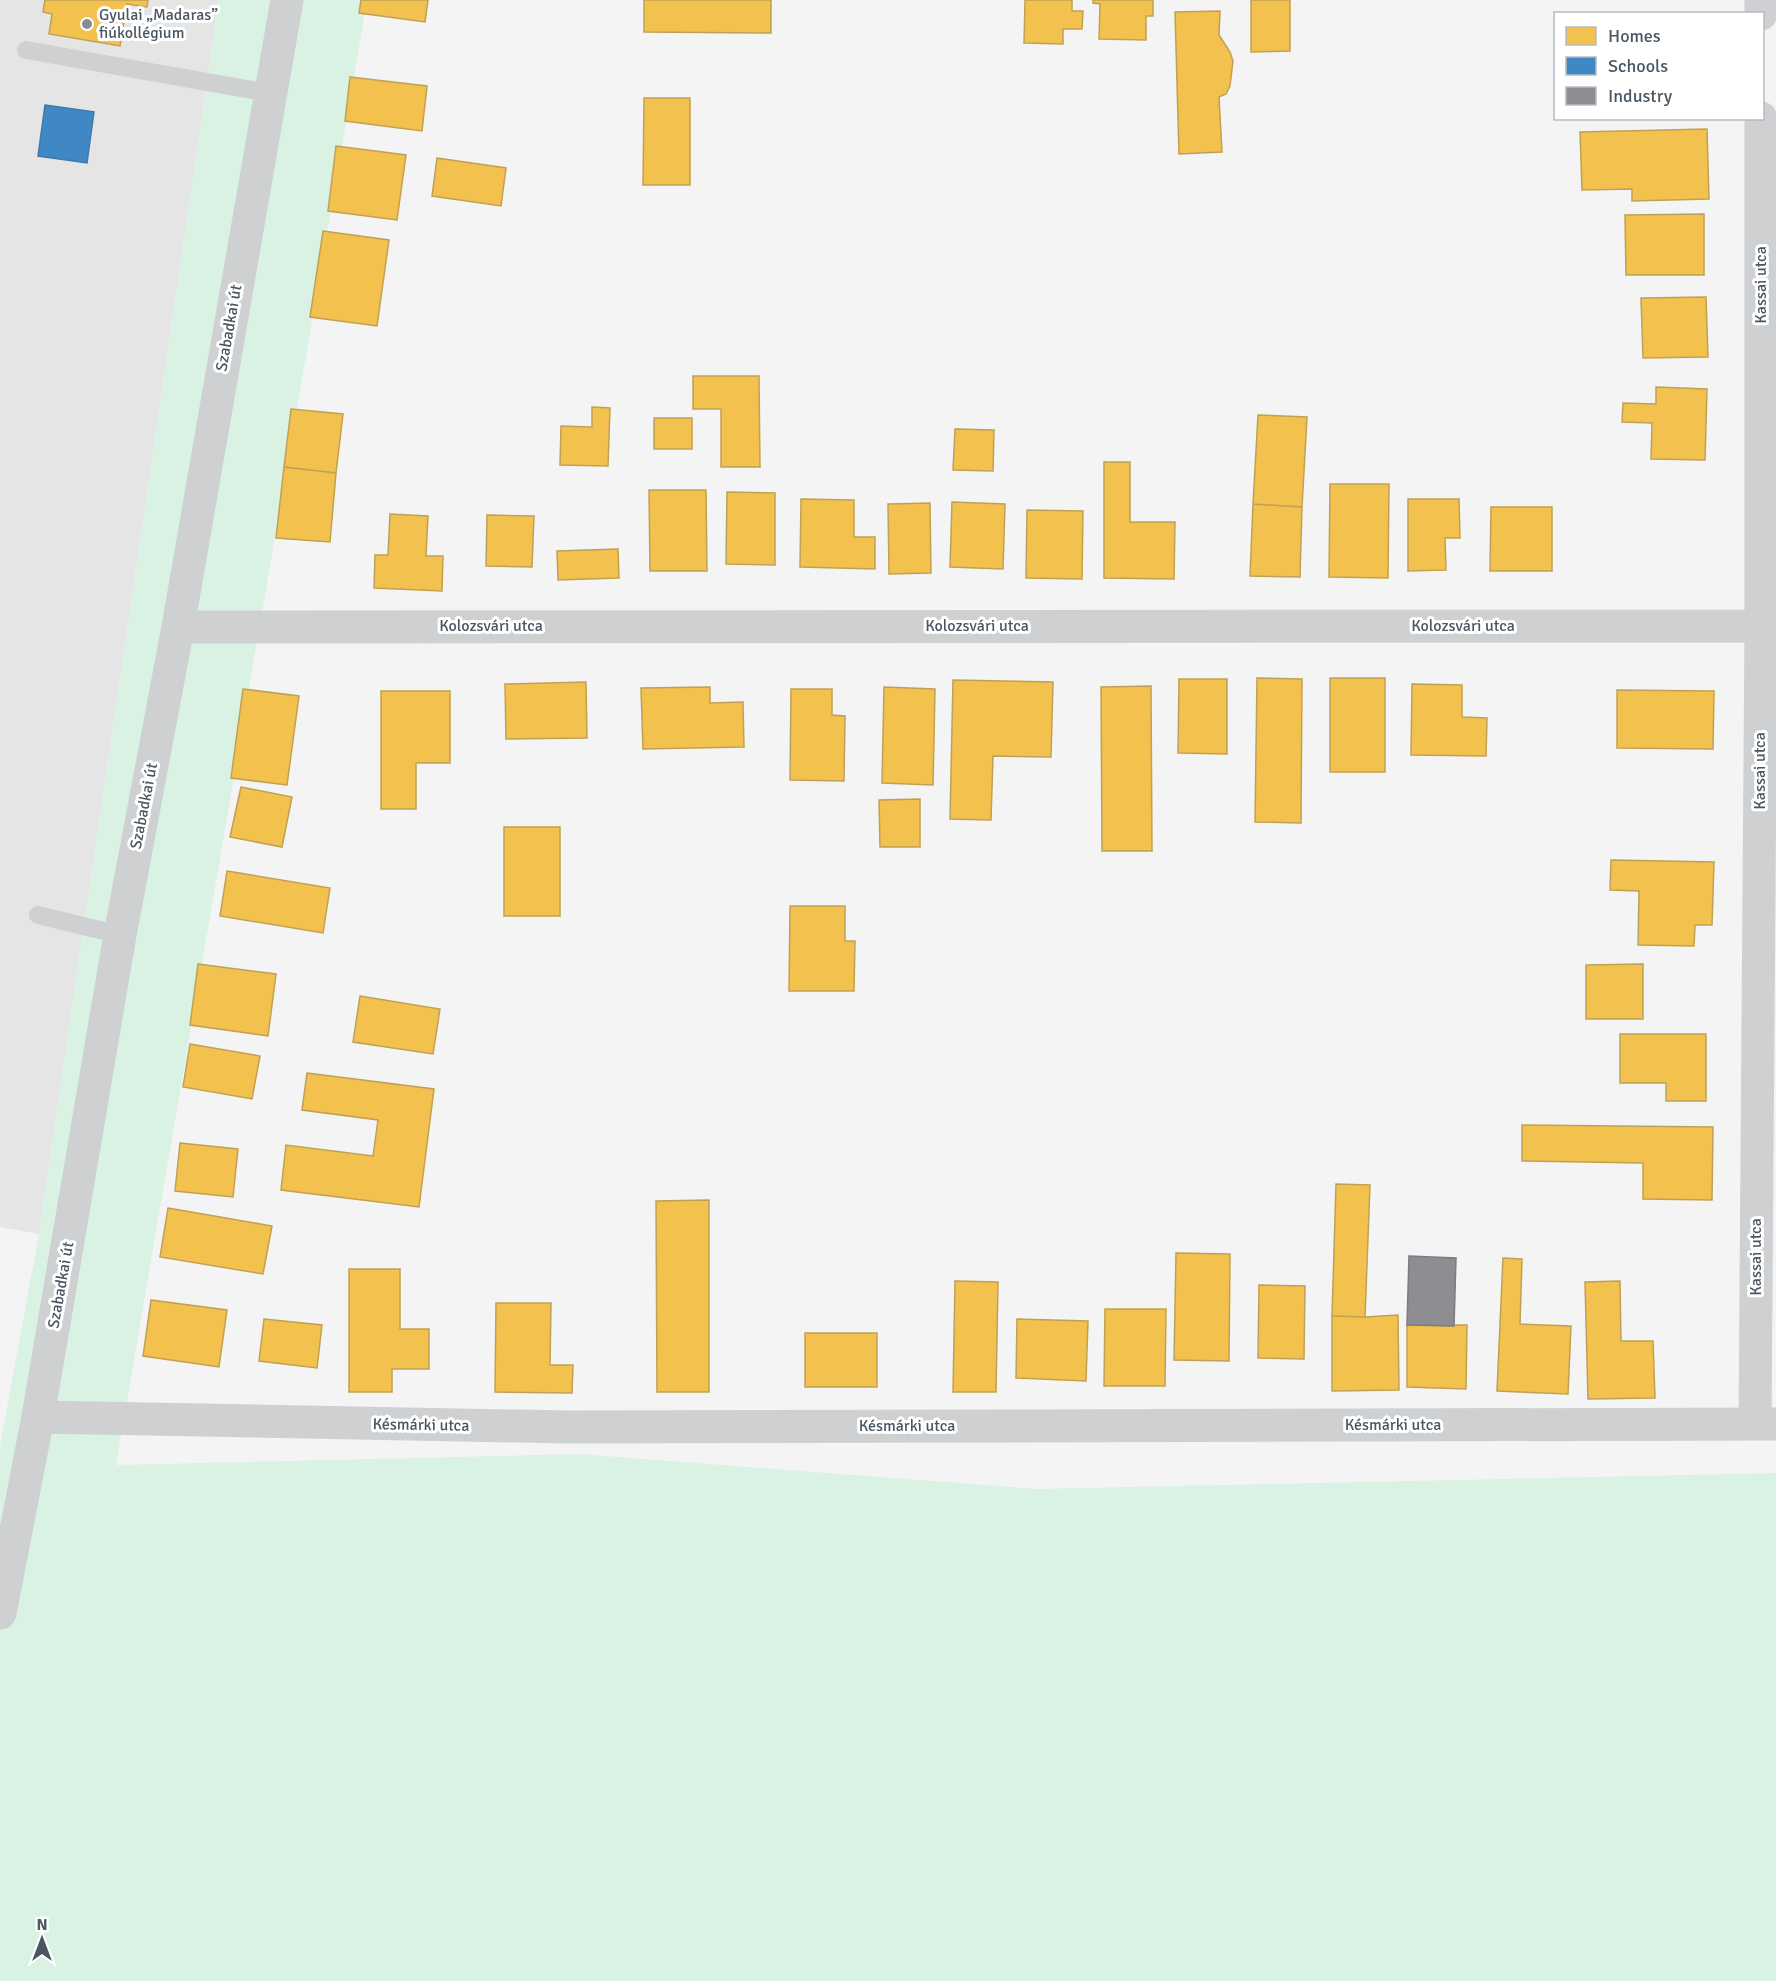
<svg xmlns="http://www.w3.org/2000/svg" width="1776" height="1981" font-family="Signika,sans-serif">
  <rect width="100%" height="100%" fill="#f4f4f4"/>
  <!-- education -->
  <path fill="#e6e5e6" d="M0,0h219l-180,1234 -39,-7z"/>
  <!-- green -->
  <path fill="#d9f2e3" d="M219,0h148l-251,1465 463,-11 457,35 740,-16v508h-1776v-535l39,-212z"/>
  <!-- homes -->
  <path fill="#f2c14e" stroke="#c0a154" stroke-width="1.5" d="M45,0h103l-1,7 -20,-3 -7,42 -71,-12 3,-20 -9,-2z
    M361,0h67l-3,22 -66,-9z
    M644,0h127v33l-127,-1z
    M1025,0h47v11h11l-1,18h-19v15l-39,-1z
    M1093,0h60v16h-7v24l-47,-1 1,-35 -7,-1z
    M1251,0h39v51l-39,1z
    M1220,11l-1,24 11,17 3,9 -3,25 -4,8 -7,3 3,55 -43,2 -4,-142z
    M350,77l77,9 -5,45 -77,-10z
    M644,98h46v87h-47z
    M1707,129l2,70 -77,2v-12l-50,1 -2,-58z
    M336,146l70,9 -9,65 -69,-9z
    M437,158l69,10 -5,38 -69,-10z
    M1704,214v61h-78l-1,-60z
    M323,231l66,9 -12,86 -67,-9z
    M1706,297l2,60 -65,1 -2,-60z
    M693,376h66l1,91h-39v-58h-28z
    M1656,387l51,2 -2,71 -54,-1 1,-36 -30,-1 1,-19 33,1z
    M592,407l18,1 -2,58 -48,-1 1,-39 31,1z
    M291,409l52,5 -7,59 -52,-6z
    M1258,415l49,2 -5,90 -49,-3z
    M654,418h38v31h-38z
    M955,429l39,1 -1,41 -40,-1z
    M1104,462h26v60h45l-1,57 -70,-1z
    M284,467l52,6 -6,69 -54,-4z
    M1330,484h59l-1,94 -59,-1z
    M649,490h57l1,81h-57z
    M727,492l48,1v72l-49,-1z
    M801,499l53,1v37h21v32l-75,-2z
    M1408,499h51l1,39h-15l1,32 -38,1z
    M952,502l53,2 -2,65 -53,-2z
    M930,503l1,70 -42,1 -1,-70z
    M1253,504l49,3 -2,70 -50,-1z
    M1491,507h61v64h-62z
    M1027,510l56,1 -1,68 -56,-1z
    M390,514l38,2 -2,40h17l-1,35 -68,-3 1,-33h13z
    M487,515l47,1 -2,51 -46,-1z
    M618,549l1,29 -61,2 -1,-29z
    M1257,678l45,1 -1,144 -46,-1z
    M1330,678h55v94h-55z
    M1179,679h48v75l-49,-1z
    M953,680l100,2 -2,75 -58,-1 -2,64 -41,-1z
    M586,682l1,56 -81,1 -1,-55z
    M1412,684l50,1v32l25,1 -1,38 -75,-1z
    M1151,686l1,165h-50l-1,-164z
    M710,687v16l33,-1 1,45 -101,2 -2,-61z
    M884,687l51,2 -2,96 -51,-2z
    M243,689l56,7 -12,89 -56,-7z
    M791,689h41v26l13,1 -1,65 -54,-1z
    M1617,690l97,1 -1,58 -96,-1z
    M381,691h69v72h-34v46h-35z
    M241,787l51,10 -10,50 -52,-10z
    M920,799v48h-40l-1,-47z
    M504,827h56v89h-56z
    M1611,860l103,2 -2,63h-17l-1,21 -56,-1 1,-54 -29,-1z
    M227,871l103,17 -7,45 -103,-17z
    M790,906h55v35h10l-1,50h-65z
    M198,964l78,10 -8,62 -78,-11z
    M1643,964v55h-57v-54z
    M360,996l80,13 -7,45 -80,-12z
    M1620,1034h86v67h-40v-18h-46z
    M190,1044l70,12 -8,43 -69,-12z
    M307,1073l127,16 -15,118 -138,-17 5,-45 87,11 5,-36 -76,-10z
    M1522,1125l191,2 -1,73 -69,-1v-36l-121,-2z
    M180,1143l58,6 -5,48 -58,-6z
    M1336,1184l34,1 -5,132 -33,-1z
    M709,1200v192h-52l-1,-191z
    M168,1208l104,18 -9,48 -103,-17z
    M1176,1253l54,1 -1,107 -55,-1z
    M1503,1258l19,1 -2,65 51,2 -3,68 -71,-3z
    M349,1269h51v60h29v40h-37v23h-43z
    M955,1281l43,1 -2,110h-43z
    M1620,1281l1,60h32l2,57 -67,1 -3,-117z
    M1259,1285l46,1 -1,73 -46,-1z
    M151,1300l76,10 -8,57 -76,-11z
    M496,1303h55l-1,62h23l-1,28 -77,-1z
    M1105,1309h61l-1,77h-61z
    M1398,1315l1,75 -67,1v-75l33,1z
    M264,1319l58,6 -5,43 -58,-7z
    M1017,1319l71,2 -2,60 -70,-3z
    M1407,1325h60l-1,64 -59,-2z
    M805,1333h72v54h-72z"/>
  <!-- schools -->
  <path fill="#3f88c5" stroke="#4279a7" stroke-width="1.5" d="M45,105l49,7 -7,51 -49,-7z"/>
  <!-- industry -->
  <path fill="#8d8d92" stroke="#797c83" stroke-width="1.5" d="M1409,1256l47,2 -2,68 -47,-1z"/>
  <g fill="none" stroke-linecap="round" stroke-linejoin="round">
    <!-- lane -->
    <path stroke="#ced0d2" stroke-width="18" d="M26,50l244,43
      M38,915l82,20"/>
    <!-- street -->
    <path stroke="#ced0d2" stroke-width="33" d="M1761,14v-14
      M178,627l1598,-1
      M38,1417l530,10 1208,-3
      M1755,1424l6,-798v-508
      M0,1613l38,-196 82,-482 58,-308 109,-627"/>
  </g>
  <!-- markers -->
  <circle fill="#868d94" stroke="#fff" stroke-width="2" cx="87" cy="24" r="6"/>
  <g text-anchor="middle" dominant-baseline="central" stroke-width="6" stroke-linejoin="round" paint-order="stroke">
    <!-- poi labels -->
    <g font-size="16" fill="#4a5661" stroke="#fff" text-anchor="start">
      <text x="99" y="15">Gyulai „Madaras”<tspan x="99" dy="18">fiúkollégium</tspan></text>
    </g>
    <!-- street labels -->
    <g font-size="16" fill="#4a5661" stroke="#fff">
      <text transform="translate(1761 285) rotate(-90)">Kassai utca</text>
      <text transform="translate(229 328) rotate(-80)">Szabadkai út</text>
      <text x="491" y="626">Kolozsvári utca</text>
      <text x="977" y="626">Kolozsvári utca</text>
      <text x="1463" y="626">Kolozsvári utca</text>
      <text transform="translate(1760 771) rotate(-90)">Kassai utca</text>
      <text transform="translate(144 806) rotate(-79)">Szabadkai út</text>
      <text transform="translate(1756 1257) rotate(-90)">Kassai utca</text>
      <text transform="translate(61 1285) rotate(-80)">Szabadkai út</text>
      <text transform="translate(421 1425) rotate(1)">Késmárki utca</text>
      <text x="1393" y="1425">Késmárki utca</text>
      <text x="907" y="1426">Késmárki utca</text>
    </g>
  </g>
  <!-- legend -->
  <rect x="1554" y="12" width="210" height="108" fill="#ffffff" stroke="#b7bbc0" stroke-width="1.5"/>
  <rect x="1566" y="27" width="30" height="18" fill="#f2c14e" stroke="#b7bbc0" stroke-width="1.5"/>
  <text x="1608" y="42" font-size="18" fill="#4a5661">Homes</text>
  <rect x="1566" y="57" width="30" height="18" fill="#3f88c5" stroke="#b7bbc0" stroke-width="1.5"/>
  <text x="1608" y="72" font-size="18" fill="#4a5661">Schools</text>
  <rect x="1566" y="87" width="30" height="18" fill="#8d8d92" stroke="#b7bbc0" stroke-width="1.5"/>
  <text x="1608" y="102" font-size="18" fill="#4a5661">Industry</text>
  <!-- north arrow -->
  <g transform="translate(42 1939)" stroke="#ffffff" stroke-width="4.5" paint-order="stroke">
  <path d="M0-4.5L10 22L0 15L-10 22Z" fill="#4a5661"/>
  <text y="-9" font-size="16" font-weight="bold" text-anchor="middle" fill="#4a5661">N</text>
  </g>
</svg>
